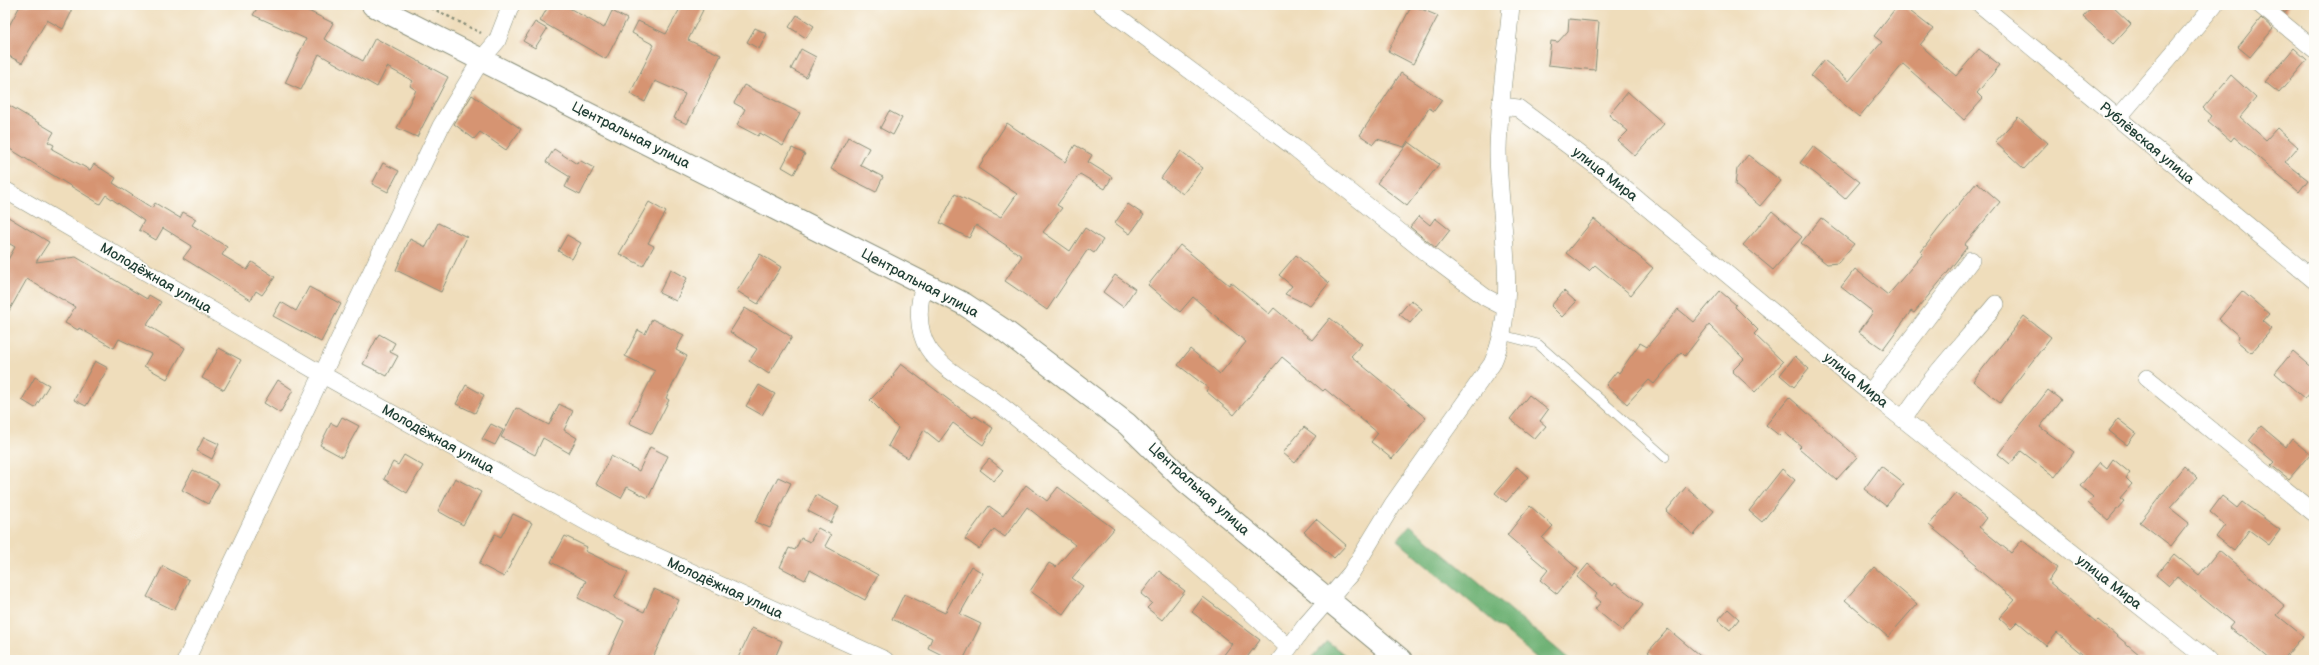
<svg xmlns="http://www.w3.org/2000/svg" width="2319" height="665" font-family="'Balsamiq Sans',sans-serif">
  <rect width="100%" height="100%" fill="#fdfcf7"/>
  <filter id="ink" filterUnits="userSpaceOnUse"><feTurbulence type="fractalNoise" baseFrequency=".025" numOctaves="2"/><feDisplacementMap in="SourceGraphic" scale="8" xChannelSelector="R" yChannelSelector="G"/><feConvolveMatrix kernelMatrix="1 2 1 2 8 2 1 2 1" color-interpolation-filters="sRGB"/></filter>
  <filter id="wash" filterUnits="userSpaceOnUse"><feTurbulence type="fractalNoise" baseFrequency=".012" numOctaves="4" result="noise"/><feDisplacementMap in="SourceGraphic" scale="16" xChannelSelector="R" yChannelSelector="G"/><feGaussianBlur stdDeviation="0.9" result="paint"/><feColorMatrix in="noise" values="0 0 0 0 0 0 0 0 0 0 0 0 0 0 0 0 0 1.4 0 .05"/><feComposite in="paint" operator="in"/></filter>
  <g filter="url(#wash)">
    <rect width="100%" height="100%" fill="#efddbb"/>
    <!-- forest -->
    <path fill="#70b276" stroke="#487855" d="M1410,525l160,135h-31l-142,-120z
      M1327,641l24,19h-42z"/>
    <g id="blocks">
      <!-- building -->
      <path fill="#d69472" d="M19,5h42l11,6 -9,18 -16,-9 -25,43 -17,-9v-21l15,-27z
        M259,5h37l37,18 -9,16 39,22 12,-23 73,39 -31,60 -20,-9 19,-38 -6,-4 3,-5 -26,-14 -10,20 -58,-33 -18,36 -16,-7 21,-44 -53,-24z
        M549,5h15l40,23 8,-17 15,8 -21,40 -66,-38z
        M682,5h10l11,5 -15,30 33,15 -34,69 -13,-6 11,-24 -30,-13 -10,21 -15,-8 24,-49 -22,-12 6,-12 28,13z
        M1412,5l26,11 -25,48 -25,-13z
        M1898,5h4l31,24 -13,16 36,31 23,-27 21,16 -23,28 6,6 -19,21 -21,-19 1,-1 -41,-36 -44,53 -48,-41 13,-16 25,21 33,-39 -8,-6z
        M2094,5h17l20,19 -18,20 -30,-27z
        M2276,5h15l-6,8z
        M797,15l17,11 -8,12 -17,-11z
        M2261,18l12,11 -23,28 -12,-10z
        M1569,19l30,3 -4,48 -47,-5 3,-24 7,1 10,-11z
        M535,22l12,7 -12,19 -12,-7z
        M755,28l12,6 -8,15 -12,-7z
        M2294,48l13,12 -28,33 -14,-11z
        M801,49l15,8 -10,20 -15,-8z
        M1401,73l41,27 -8,11 -5,-3 -25,39 -27,-8 -4,5 -13,-9z
        M2231,75l25,23 -16,19 26,23 11,-12 21,19 -13,15 23,18 -9,12 -65,-55 -3,4 -23,-20 4,-5 -9,-8z
        M744,85l56,28 -17,33 -23,-13 -2,3 -21,-11 8,-16 -11,-6z
        M1628,92l36,32 -29,32 -17,-15 10,-10 -19,-16z
        M472,95l49,34 -15,21 -26,-18 -6,7 -20,-15z
        M5,103l49,29 -6,10 6,3 -2,4 38,21 4,-6 22,14 -3,5 39,25 3,-5 25,15 3,-6 13,7 -4,6 35,22 -5,8 25,15 5,-8 23,15 -13,18 -6,-4 -5,9 -68,-42 9,-12 -29,-18 -7,12 -17,-10 5,-9 -38,-26 -6,9 -95,-58z
        M889,111l13,7 -9,17 -13,-7z
        M2018,117l30,26 -24,26 -29,-27z
        M1007,123l58,39 10,-17 17,10 -4,7 24,15 -7,12 -25,-15 -23,31 5,3 -19,24 27,19 15,-23 18,12 -9,13 -6,-4 -41,61 -42,-29 17,-25 -46,-31 -7,13 -29,-15 15,-29 46,23 16,-23 -39,-26z
        M848,137l21,11 -9,17 23,12 -7,15 -45,-23z
        M1409,142l30,22 -32,42 -30,-23z
        M1813,146l47,36 -15,17 -29,-25 -16,-11z
        M792,148l13,6 -11,20 -12,-7z
        M554,149l23,15 2,-4 15,8 -14,27 -15,-8 5,-10 -24,-15z
        M1181,151l22,17 -20,26 -22,-16z
        M1748,155l33,26 -21,25 -25,-21 2,-16z
        M383,163l16,8 -11,21 -16,-8z
        M1977,182l23,20 -36,43 3,2 -19,25 -34,41 -3,-2 -28,38 -24,-17 14,-20 -32,-25 14,-18 33,26 35,-41 -2,-2 19,-25z
        M649,202l17,10 -18,31 6,3 -11,20 -24,-12z
        M1128,204l16,11 -14,19 -15,-11z
        M1772,211l30,26 -29,33 -30,-25z
        M5,215l44,27 -13,20 40,-5 71,42 2,-4 12,7 -14,23 38,23 -18,31 -23,-13 7,-12 -32,-15 -5,9 -35,-20 -1,2 -13,-7 10,-16 -48,-28 -22,39v-53l10,-18 -10,-6z
        M1419,216l11,9 5,-7 15,12 -14,18 -26,-21z
        M1821,218l33,26 -16,19 -11,1 -26,-21z
        M1594,219l59,49 -22,27 -36,-30 -6,6 -23,-18z
        M438,223l29,14 -26,55 -45,-22 14,-31 16,8z
        M567,235l14,8 -9,16 -14,-8z
        M1180,245l49,40 2,-3 38,32 5,-6 38,32 18,-22 32,26 -11,12 75,62 -34,41 -21,-17 7,-9 -53,-44 -2,2 -41,-34 -48,58 -28,-24 2,-3 -30,-23 12,-16 30,25 26,-32 -53,-45 -13,15 -32,-27z
        M760,254l21,13 -23,37 -21,-13z
        M1296,255l33,28 -19,23 -25,-12 7,-8 -13,-11z
        M671,269l16,9 -11,23 -17,-8z
        M1115,275l20,14 -12,18 -20,-15z
        M309,287l32,17 -20,38 -48,-26 8,-14 15,9z
        M1564,291l12,11 -14,15 -11,-11z
        M1720,291l16,14 -1,2 23,23 -4,4 29,28 -28,30 -23,-21 12,-12 -35,-34 -24,31 -4,-4 -27,32 -5,-4 -22,24 -21,-19 11,-14 2,2 21,-30 7,4 31,-38 16,13z
        M2242,291l27,23 -6,7 9,8 -21,24 -14,-12 2,-5 -20,-17z
        M1411,300l11,9 -12,14 -11,-9z
        M745,308l47,29 -23,37 -20,-13 8,-12 -27,-17z
        M2024,316l27,21 -51,66 -27,-22z
        M652,319l32,16 -8,15 11,6 -21,42 3,2 -17,34 -23,-11 26,-52 -30,-15 13,-26 7,4z
        M379,334l16,9 -5,9 8,4 -11,20 -24,-12z
        M219,348l22,12 -17,30 -22,-12z
        M2293,351l21,18v19l-9,11 -30,-26z
        M1795,356l14,13 -15,18 -14,-12z
        M95,361l13,7 -22,38 -12,-6z
        M901,364l72,54 2,-2 18,12 -10,17 -30,-22 -14,19 -15,-12 -16,28 -20,-12 10,-18 -28,-28 24,-24 -1,-2z
        M35,377l14,8 -14,23 -13,-8z
        M278,380l15,10 -13,23 -16,-10z
        M466,385l18,10 -9,18 -19,-9z
        M759,385l16,9 -13,21 -16,-9z
        M2048,390l13,10 -21,27 34,25 -19,25 -34,-26 -11,13 -12,-10z
        M1529,395l19,15 -8,11 6,5 -11,13 -25,-20z
        M1789,397l68,60 -21,23 -37,-32 2,-2 -17,-14 -4,4 -14,-11z
        M559,404l14,7 -9,19 13,8 -8,15 -26,-15 -8,17 -34,-18 15,-29 33,17z
        M342,417l17,9 -17,31 -22,-12 11,-22 6,3z
        M2118,419l18,14 -9,12 -18,-14z
        M491,424l12,6 -8,15 -13,-6z
        M2261,426l25,21 6,-8 18,15 -21,25 -18,-14 3,-3 -25,-21z
        M1304,427l12,9 -21,27 -12,-10z
        M204,437l15,7 -7,15 -15,-8z
        M650,447l18,9 -20,42 -21,-11 -6,11 -25,-14 15,-28 28,15z
        M404,455l19,11 -16,27 -23,-14 9,-17 5,3z
        M989,459l14,11 -9,11 -14,-11z
        M2113,459l17,14 -4,5 6,6 -12,14 4,3 -16,19 -20,-17 5,-6 -13,-11 20,-24 7,6z
        M1881,466l23,18 -18,22 -22,-17z
        M2184,466l13,12 -27,30 19,15 -18,23 -31,-24z
        M1517,467l11,10 -22,25 -11,-9z
        M1782,469l13,11 -33,42 -13,-11z
        M193,470l26,13 -11,21 -26,-14z
        M778,477l13,6 -21,45 -15,-6z
        M455,478l26,14 -18,33 -25,-14z
        M1026,485l21,16 11,-14 56,42 -42,49 11,8 -20,28 -33,-23 19,-28 7,4 19,-22 -48,-38 -22,30 -11,-8 -15,20 -14,-10 24,-33 14,10z
        M1686,487l28,24 -20,24 -28,-24z
        M1956,493l30,25 -7,9 32,26 11,-13 35,28 -9,13 48,41 2,-2 48,40h-57l-32,-27 -11,13 -28,-24 -7,7 -12,-11 16,-18 -40,-33 2,-2 -48,-40z
        M816,495l23,12 -8,16 -23,-12z
        M2222,496l15,12 5,-6 38,28 -11,15 -20,-15 -15,21 -18,-14 9,-12 -15,-13z
        M1530,506l23,20 -11,12 36,31 -21,25 -17,-14 8,-10 -41,-35z
        M513,514l19,9 -28,54 -25,-13 16,-30 6,3z
        M1316,519l30,26 -12,13 -30,-26z
        M818,528l13,7 -6,11 53,29 -13,25 -55,-30 -5,10 -25,-13 9,-19 6,2 6,-12 9,4z
        M565,536l22,11 -2,4 43,21 -14,26 30,14 10,-23 25,11 -27,60h-46l18,-39 -46,-23 8,-17 -35,-19z
        M2219,550l66,56 -8,9 26,21 -20,24h-12l-30,-25 -1,1 -11,-8 4,-5 -56,-46 -8,9 -13,-11 18,-21 25,21z
        M1588,564l25,22 2,-3 28,22 -21,26 -27,-22 6,-7 -6,-5 2,-3 -20,-17z
        M163,566l26,14 -15,30 -27,-13z
        M971,566l12,7 -23,41 21,10 -18,36h-21l2,-4 -16,-8 4,-10 -40,-19 12,-25 41,19z
        M1874,567l43,37 -29,33 -43,-37z
        M1159,571l26,20 -23,29 -15,-12 5,-5 -11,-9z
        M1203,597l57,43 -15,20h-25l12,-16 -40,-32z
        M1728,609l11,10 -9,11 -12,-10z
        M752,628l30,13 -8,19h-37z
        M1668,629l37,31h-47l-10,-8z"/>
    </g>
  </g>
  <g filter="url(#ink)">
    <use href="#blocks" fill-opacity="0" stroke="#878d78" stroke-width="1"/>
    <g fill="none" stroke-linecap="round" stroke-linejoin="round">
      <!-- lane casing -->
      <g stroke="#878d78" stroke-width="10">
        <path id="lane" d="M1502,335l36,9 127,113"/>
      </g>
      <!-- street casing -->
      <g stroke="#878d78" stroke-width="18">
        <path id="street" d="M1102,5l193,143 135,108 55,41 19,10
          M1981,5l333,275
          M2260,5l54,44
          M1502,106l16,2 90,67 262,218 338,267
          M2118,118l96,-113
          M5,190l318,185 287,160 275,125
          M925,284c-8,19 -8,46 3,64 14,22 43,35 64,51 11,8 22,17 33,26 90,71 181,143 264,223
          M2147,378l167,135
          M1870,393l101,-133
          M1903,419c27,-42 62,-77 93,-115
          M186,660l255,-534 40,-66 16,-19 14,-36
          M1280,660l25,-34 46,-53 42,-69 99,-140c29,-64 6,-146 6,-214 1,-48 9,-97 13,-145"/>
      </g>
      <!-- secondary casing -->
      <g stroke="#878d78" stroke-width="24">
        <path id="secondary" d="M373,5l591,299 41,27 122,93 58,57 216,179"/>
      </g>
      <!-- path -->
      <path stroke="#878d78" stroke-width="2.5" stroke-dasharray="3 3" stroke-linecap="butt" d="M426,5l55,28"/>
      <!-- lane -->
      <use href="#lane" stroke="#fff" stroke-width="9"/>
      <!-- street -->
      <use href="#street" stroke="#fff" stroke-width="17"/>
      <!-- secondary -->
      <use href="#secondary" stroke="#fff" stroke-width="22"/>
    </g>
  </g>
  <g text-anchor="middle" dominant-baseline="central" stroke-width="3.5" stroke-linejoin="round" paint-order="stroke">
    <!-- street labels -->
    <g font-size="14" fill="#1f3d34" stroke="#fdfcf7">
      <text transform="translate(631 135) rotate(27)">Центральная улица</text>
      <text transform="translate(2147 143) rotate(40)">Рублёвская улица</text>
      <text transform="translate(1605 174) rotate(38)">улица Мира</text>
      <text transform="translate(156 278) rotate(30)">Молодёжная улица</text>
      <text transform="translate(920 283) rotate(28)">Центральная улица</text>
      <text transform="translate(1856 380) rotate(39)">улица Мира</text>
      <text transform="translate(438 439) rotate(29)">Молодёжная улица</text>
      <text transform="translate(1199 489) rotate(42)">Центральная улица</text>
      <text transform="translate(2109 582) rotate(38)">улица Мира</text>
      <text transform="translate(725 588) rotate(25)">Молодёжная улица</text>
    </g>
  </g>
  <!-- margin -->
  <rect width="2319" height="665" fill="none" stroke="#fdfcf7" stroke-width="20"/>
</svg>
